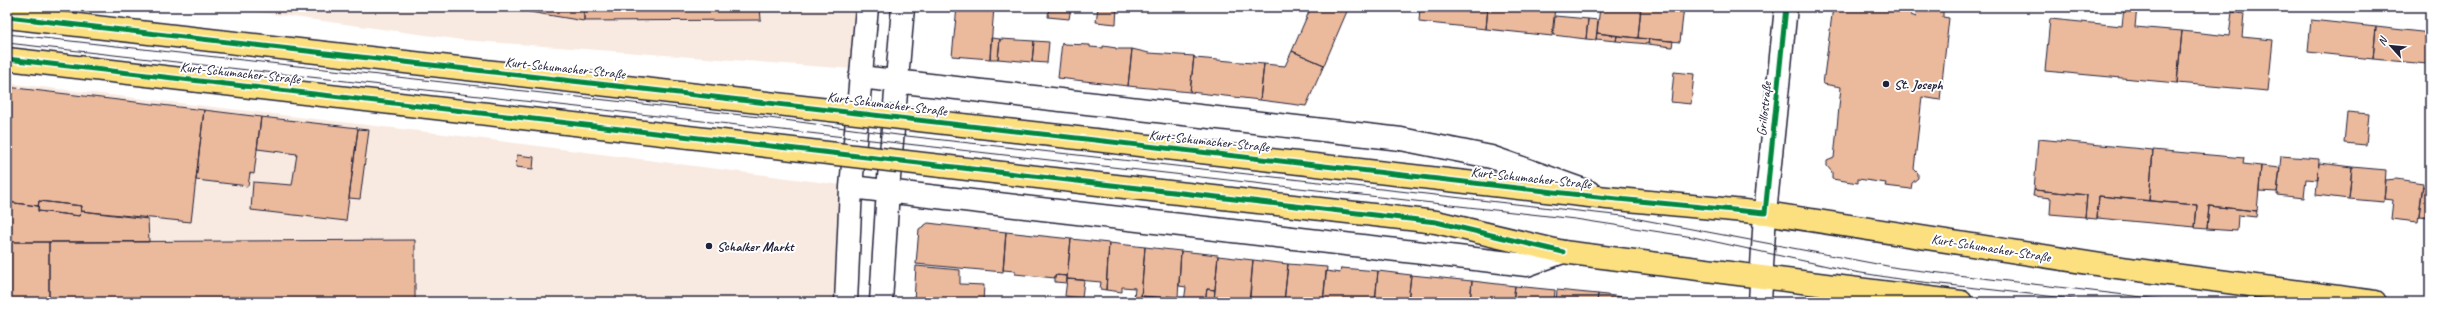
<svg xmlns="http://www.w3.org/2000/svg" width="2437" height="309" font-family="Caveat,sans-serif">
  <rect width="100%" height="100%" fill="#fff"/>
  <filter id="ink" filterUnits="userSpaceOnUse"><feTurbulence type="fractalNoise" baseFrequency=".025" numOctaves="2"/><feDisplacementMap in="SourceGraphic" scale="8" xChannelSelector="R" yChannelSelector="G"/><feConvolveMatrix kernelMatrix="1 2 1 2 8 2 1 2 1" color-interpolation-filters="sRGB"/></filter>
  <g filter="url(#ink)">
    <!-- built -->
    <path fill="#f9eae1" d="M219,7h640l-7,62 -390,-29z
      M7,83l438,51 397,51 -6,117h-829z"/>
    <!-- building -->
    <path fill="#ebb99c" stroke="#22223b" d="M500,7h84v14z
      M584,7h176l1,13 -177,1z
      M957,7h37l-4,52 -38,-3z
      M1049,7h22l-2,12 -21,-2z
      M1098,7h19l-1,17 -20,-2z
      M1311,7h32l5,2 -24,56 -32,-14z
      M1420,7h68l-2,22 -67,-7z
      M1488,7h67l-3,29 -66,-7z
      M1600,7h41l-3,31 -41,-5z
      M1641,7h43l-4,35 -42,-4z
      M1833,7h31l5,2v-2h42v8l5,2 1,-10h26v10l6,1 -9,82 -18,-3 -8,72 4,4v5l-6,5 -1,6 -26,-3 1,-3 -28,-4v4l-26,-4v-7l-5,-6v-5l7,-3 7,-71 -18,-3z
      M2124,7h13l-2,20 47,4 -5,52 -132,-12 5,-52 72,7z
      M2232,12l12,2 -2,23 31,3 -5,51 -91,-8 5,-52 47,5z
      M1555,16l33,3 -2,20 -33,-4z
      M1588,19l10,1 -2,20 -10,-1z
      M2311,20l65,7 -3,32 -65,-7z
      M2376,27l54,6 -3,31 -54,-5z
      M1597,33l20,3 -1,5 -20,-2z
      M2430,35v30l-3,-1z
      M1617,36l32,3 -1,5 -32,-3z
      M991,38l9,1 -2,20h-8z
      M1000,39l34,2 -2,21 -34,-3z
      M1649,39l24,2 -1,6 -24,-3z
      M1034,41l15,1 -2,21 -15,-1z
      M1062,42l2,2 26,1v2l13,1v-2l13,2v1h16l-4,37 -70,-8z
      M1132,49l17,4 45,3 -4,36 -62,-6z
      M1292,51l32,14 -18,41 -46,-6 4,-36 21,2z
      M1194,56l1,2 69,6 -4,36 -70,-8z
      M1674,72l20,2 -3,30 -20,-2z
      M7,87l197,23 -13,112 -110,-11 1,-5 -43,-5 -1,5 -31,-4z
      M204,110l57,7 -7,57 -4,-1 -2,13 -52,-6z
      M2347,112l22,2 -3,31 -22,-2z
      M261,117l97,11 -12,93 -95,-11 2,-28 39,3 5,-31 -40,-5z
      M358,129l11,1 -9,69 -11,-1z
      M2038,139l115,11 -4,51 -50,-5 -2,23 -12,-1 2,-23 -53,-5z
      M2153,150l91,8 -1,6 18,2 -4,45 -48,-5 -2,23 -12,-1 2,-23 -48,-4z
      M517,155l17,2 -1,12 -17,-2z
      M2281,156l38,3 -1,21 -12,-1 -2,19 -27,-3z
      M2319,163l33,4 -3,32 -33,-4z
      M2261,166l19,2 -3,24 -18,-1z
      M2352,167l34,3 -2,32 -35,-3z
      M2396,179l27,4 -5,39 -27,-3 2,-19 -9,-1 2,-19z
      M2423,186l7,1v30l-11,-1z
      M2034,190l53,5 -2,22 -35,-3 1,-16 -18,-2z
      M2099,196l98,9 -2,22 -98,-9z
      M39,201l43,5 -2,10 -42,-5z
      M7,202l31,4v5l42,5 1,-5 67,8 1,23h-142z
      M2209,206l48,5 -1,6 -18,-2 -1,16 -30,-2z
      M928,223l78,9 -3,40 -87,-8 3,-35z
      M1006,232l65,7 -4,37 -12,-1v3l-40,-4v-3l-12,-1z
      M1071,239l38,4 -3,47 -6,-1 1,-7 -34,-3z
      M415,240v62h-366v-60z
      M7,242h42v60h-42z
      M1109,243l36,4 -4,52 -7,-1 1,-10 -13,-1v5l-16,-2z
      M1145,247l36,4 -3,46 -11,-1v2l-26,-2z
      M1181,251l37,4 -3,35 -8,-1 -2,13h-21l2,-15 -7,-1z
      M1218,256l35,4 -4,42h-26l-9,-2z
      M1253,260l35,4 -4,38 -34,-3z
      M1288,264l39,3 -4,35h-39z
      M916,266l44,4v14l24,1 -1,17h-69z
      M1341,268l37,3 -3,31h-52l3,-31 14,2z
      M1378,271l33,4 -3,27h-33z
      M1055,275l12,1v7l-12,-1z
      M1411,275l61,6 -2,21h-62z
      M1067,279l17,1 -2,18 -17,-2z
      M1472,281l43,5 -2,16h-43z
      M1515,286l40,4 -1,12h-41z
      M1207,289l8,1 -1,12h-9z
      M1557,290l41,4 -1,8h-41z
      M1598,294l57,7v1h-58z
      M1141,296l20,2v4h-20z"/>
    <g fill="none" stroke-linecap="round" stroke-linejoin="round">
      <!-- street casing -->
      <g stroke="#22223b" stroke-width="25">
        <path id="street" d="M1760,302l5,-89 21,-206"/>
      </g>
      <!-- secondary casing -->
      <g stroke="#22223b" stroke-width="25">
        <path id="secondary" d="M860,77l541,62 90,18 98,35
          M851,187l676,78 36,-13
          M846,302l5,-115 16,-180
          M881,302l7,-112 15,-183"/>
      </g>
      <!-- primary casing -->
      <g stroke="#22223b" stroke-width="25">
        <path id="primary" d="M1113,142l494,56 158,15 343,53 267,36
          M1107,185l329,37 127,30 398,50"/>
      </g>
      <!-- street -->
      <use href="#street" stroke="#fff" stroke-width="22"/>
      <!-- secondary -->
      <use href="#secondary" stroke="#fff" stroke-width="22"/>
      <!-- primary -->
      <use href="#primary" stroke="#fce080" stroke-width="22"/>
      <!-- tram -->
      <path stroke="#22223b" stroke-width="1" d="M7,34l762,84 129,17 725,81 275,52 286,34
        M7,43l1568,176 118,18 162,35 50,8 196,22"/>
      <!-- primary-bridge casing -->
      <g stroke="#22223b" stroke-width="25" stroke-linecap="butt">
        <path id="primary-bridge" d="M7,17l1106,125
          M7,59l1100,126"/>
      </g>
      <!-- primary-bridge -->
      <use href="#primary-bridge" stroke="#fce080" stroke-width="22"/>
      <!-- cycleway casing -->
      <g stroke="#fff" stroke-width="8">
        <path id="cycleway" d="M7,17l1600,181 158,15 21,-206
          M7,59l1429,163 127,30"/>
      </g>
      <!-- cycleway -->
      <use href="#cycleway" stroke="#00873e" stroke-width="5"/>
    </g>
  </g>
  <!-- markers -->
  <g fill="#22223b" stroke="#fff" stroke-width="1.5">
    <circle cx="1886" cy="84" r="4"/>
    <circle cx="709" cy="246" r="4"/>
  </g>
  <g text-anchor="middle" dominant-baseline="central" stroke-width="4" stroke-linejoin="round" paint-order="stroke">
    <!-- street labels -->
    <g font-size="14" fill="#22223b" stroke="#fff">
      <text transform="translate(565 68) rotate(6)">Kurt-Schumacher-Straße</text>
      <text transform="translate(240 73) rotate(6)">Kurt-Schumacher-Straße</text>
      <text transform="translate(887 104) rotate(7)">Kurt-Schumacher-Straße</text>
      <text transform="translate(1764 109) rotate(-84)">Grillostraße</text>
      <text transform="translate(1209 141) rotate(6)">Kurt-Schumacher-Straße</text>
      <text transform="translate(1531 178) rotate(6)">Kurt-Schumacher-Straße</text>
      <text transform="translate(1991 248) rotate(9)">Kurt-Schumacher-Straße</text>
    </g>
    <!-- poi labels -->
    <g font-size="14" font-weight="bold" fill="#22223b" stroke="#fff" text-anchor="start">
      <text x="1894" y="84">St. Joseph</text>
      <text x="717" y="246">Schalker Markt</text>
    </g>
  </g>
  <!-- margin -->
  <rect width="2437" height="309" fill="none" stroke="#fff" stroke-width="24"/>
  <rect x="12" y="12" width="2413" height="285" fill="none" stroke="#22223b" stroke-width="1.5" filter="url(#ink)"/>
  <!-- north arrow -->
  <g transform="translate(2391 46) rotate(297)" stroke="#ffffff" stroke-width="3" paint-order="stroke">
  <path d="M0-3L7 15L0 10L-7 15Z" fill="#22223b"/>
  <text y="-6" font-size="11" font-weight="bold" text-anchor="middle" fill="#22223b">N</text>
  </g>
</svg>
